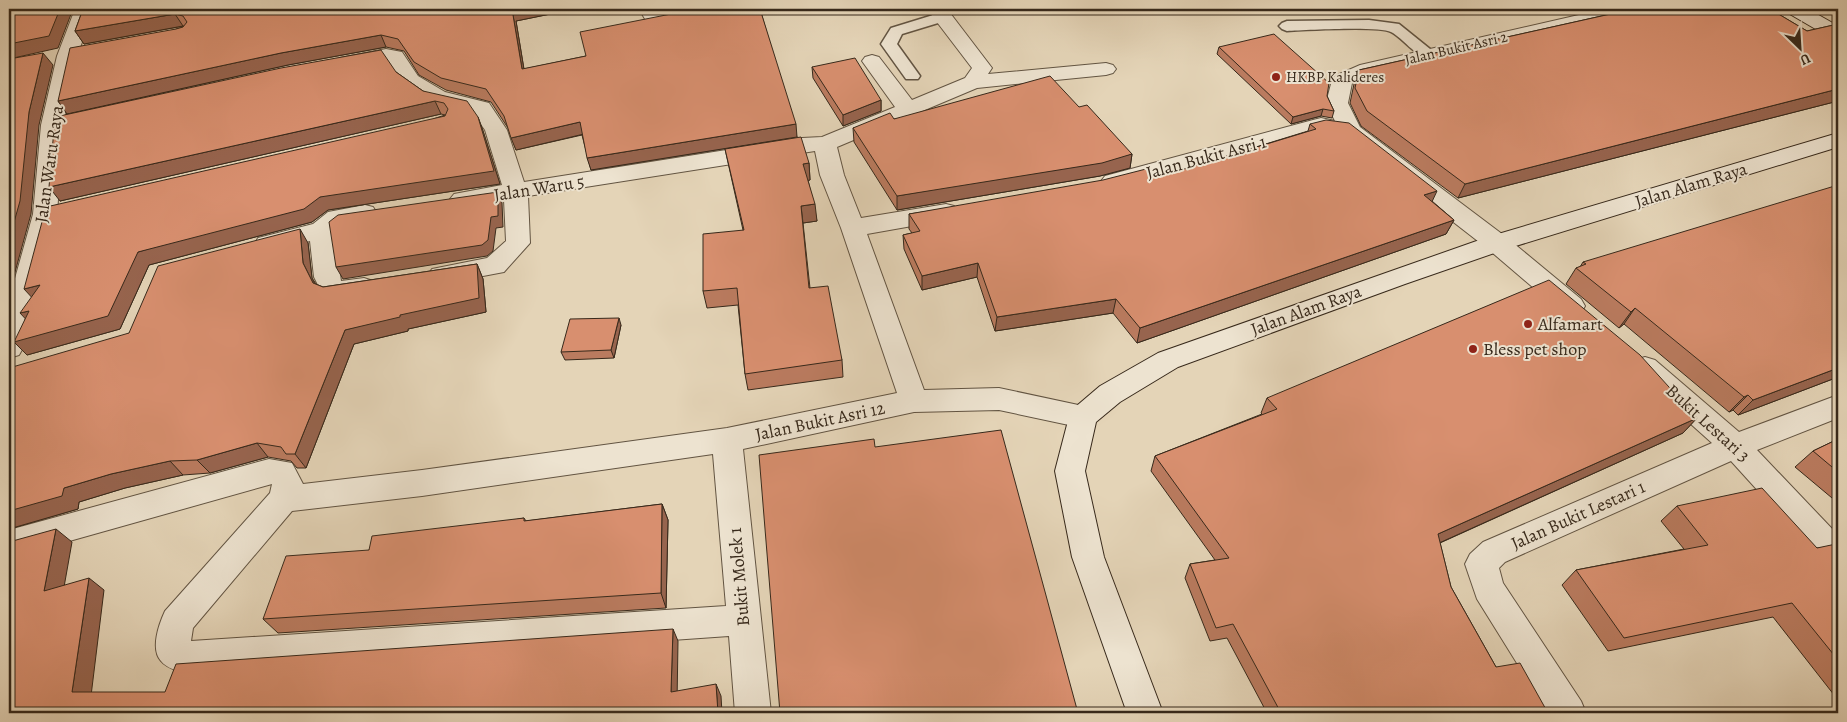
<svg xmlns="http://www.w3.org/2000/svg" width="1847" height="722" font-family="Alegreya,serif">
  <rect width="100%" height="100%" fill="#e4d4b7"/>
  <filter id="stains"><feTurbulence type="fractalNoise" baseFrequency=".004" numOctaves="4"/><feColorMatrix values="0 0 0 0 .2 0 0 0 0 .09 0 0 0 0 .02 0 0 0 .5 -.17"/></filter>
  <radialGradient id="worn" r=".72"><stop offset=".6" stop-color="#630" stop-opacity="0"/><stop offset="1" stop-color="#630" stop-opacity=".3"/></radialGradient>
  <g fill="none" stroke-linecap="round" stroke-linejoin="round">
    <!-- lane casing -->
    <g stroke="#625442" stroke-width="3">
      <path id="lane" d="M943,12l5,2 3,3 -3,3 -46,14 -5,10 23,32 -2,3h-12l-25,-35 10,-16z
        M1369,20l30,4 36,29 -2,3c-17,4 -28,-17 -42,-24 -11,-6 -86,-2 -104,-1l-5,-2 -3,-3 3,-3 5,-2z"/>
    </g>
    <!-- street casing -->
    <g stroke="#625442" stroke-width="2">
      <path id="street" d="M75,9h19l-17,47 -14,69 -6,89 -34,134 -4,7 -10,3v-58l24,-86 8,-89 16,-69z
        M639,9h49l-3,4 -33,8 -7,-2z
        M927,9h20l45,59 -4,6 118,-11 7,2 3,4 -3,4 -7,2 -129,13 -140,59 7,28 17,43 85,-14 8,2 4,6 -4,6 -8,2 -79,14 57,156 75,-2 84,18 10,3 4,8 -4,8 -10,3 -84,-18 -85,2 -171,37 28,264h-36l-6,-77 -543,38c-8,-3 -20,-6 -25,-13 -11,-12 -2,-37 4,-50l105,-118 2,-9 -263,74v-28l260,-71 23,4 11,21 119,-14 305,-42 170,-35 -56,-165 -21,-53 -5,-24 -287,45 2,47 -26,29 -63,12 -9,-3 -4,-6 4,-6 55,-11 19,-17 -2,-41 -42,7 -8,-3 -4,-5 4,-5 48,-9 -17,-55 -12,-17 -44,-11 -26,-18 -15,-23 -41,7 -7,-2 -3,-4 3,-4 46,-9 16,3 16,24 27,16 44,11 18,27 17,52 278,-44 20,-1 73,-30 -33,-46 3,-4 7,-2 7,2 33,43 53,-22 7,-10zM713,454l13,152 -535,35 2,-13 99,-117 130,-15z
        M1605,9h34l-3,4 -7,2 -255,59 -22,9 -4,20 12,24 146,110 75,62 4,7 -4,7 -9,2 -9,-2 -75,-64 -144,-112 -23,-5 -208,56 -8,-2 -4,-5 4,-5 208,-56 8,-2 14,3 -9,-18 6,-23 3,-4 25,-11z
        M365,205l8,2 4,6 -4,6 -29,6 -10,8 7,48 23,-3 9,3 4,6 -4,6 -40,7 -9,-3 -10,-20 -4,-36 -43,11 -9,-2 -3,-6 3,-6 55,-14 15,-12z
        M1645,357l10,3 84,72 99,-37v23l-81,32 81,85v36l-11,-4 -96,-106 -226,101 -6,6 4,15 78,118 5,12h-38l-71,-114 -12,-35 5,-10 13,-12 229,-99 -77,-69 -4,-7 4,-7z"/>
    </g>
    <!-- secondary casing -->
    <g stroke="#37291b" stroke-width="2">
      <path id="secondary" d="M1785,9h23l30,17v14l-7,-2 -43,-25z
        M1838,133v14l-332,102 -101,35 -227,83 -58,35 -24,20 -11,49 19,86 59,156h-36l-55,-156 -17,-86 14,-54 4,-8 27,-23 58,-33 330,-116z"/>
    </g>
    <!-- lane -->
    <use href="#lane" fill="#ede3d0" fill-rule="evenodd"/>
    <!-- street -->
    <use href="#street" fill="#ede3d0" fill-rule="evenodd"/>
    <!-- secondary -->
    <use href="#secondary" fill="#ede3d0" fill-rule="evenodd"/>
  </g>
  <!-- wall -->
  <path fill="#ba7b5f" stroke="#37291b" d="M83,9h487v1l-54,11 8,48 62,-13 83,-41 -1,-6h92l37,128 -206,33 -9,-35 -66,15 -8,-22 -17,-26 -45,-12 -27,-15 -15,-24 -18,-4 -98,18 -221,49 -9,-13 118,-72 7,-2 1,-1 -100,18 -9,-13z
    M1617,9h153l37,22 31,-7v77l-380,97 -97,-72 -11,-23 4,-19 5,-14 256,-57z
    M1219,47l108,49 7,15 -2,7 -11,-2 -30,8 -74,-70z
    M812,67l69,33v11l-38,15 -30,-48z
    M396,72l27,19 55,26 5,14 17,53 -172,26 -16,12 -163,43 -29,64 -93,26 -2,-36 411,-201 9,-3 -4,-1 -381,87z
    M1079,107l53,47 -2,14 -30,8 -203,34 -43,-68 -1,-14 41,-9z
    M1310,124l122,77 22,19 -8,14 -309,109 -24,-30 -118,18 -18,-54 -55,13 -18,-41 -1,-14 9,-2 -3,-4v-15l246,-36 153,-47z
    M725,149l84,14 1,17h-2l9,41 -14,2 7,65 32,72 1,17 -95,13 -3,-16 -7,-69 -31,3 -4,-17 40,-61z
    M308,243l4,35 4,6 7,3 154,-23 6,15 3,33 -78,17v2l-54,13 -48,124h-9l-6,-7 -23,-4 -58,16 -27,2 -58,13 -46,14 -1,7 -69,20 120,-196z
    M1583,262l255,115 -100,38 -5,-5 -4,2 -105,-88 -5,4 -53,-44 10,-16 4,-1z
    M621,325l-7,33 -49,2 -4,-8z
    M1267,398l430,20 -14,15 -243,110 11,44 45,80 52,46h-281l-40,-75 -17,3 -25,-63 5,-14 25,-4 -64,-89 4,-15 107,-42 -1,-1z
    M1838,439v64l-43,-36 18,-16z
    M662,504l6,16 -2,88 -388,25 -15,-14 106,-69 155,-32 2,3z
    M1677,506l140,42 21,-1v153l-65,-83 -165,34 -46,-66 14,-15 108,-21 -23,-28z"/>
  <!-- shaded-wall -->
  <path fill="#97644e" stroke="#37291b" d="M60,9h13l-15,39 -49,11v-15z
    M512,9h58v1l-54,11 10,61 -4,-13z
    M175,14l8,12 -99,18 -9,-13z
    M381,35l5,12 -98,18 -221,49 -9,-13 223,-48z
    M43,53l10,12 -14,60 -8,89 -22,80v-54l20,-128z
    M1838,89v12l-380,97 7,-14z
    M881,100v11l-38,15v-11z
    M435,101l6,13 -381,87 -11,-14z
    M1323,109l-2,7 -30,8 2,-7z
    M478,117l5,14 17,53 -172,26 -16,12 -163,43 -29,64 -93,26 -13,-13 124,-90 182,-55z
    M580,122l4,12 -68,16 -5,-12z
    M796,124l1,13 -206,33 -4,-12z
    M1132,154l-2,14 -30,8 -203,34v-14z
    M809,163l1,17 -5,1 -2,-17z
    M1437,191l-7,15 -6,-11z
    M498,192l4,11 1,24 -7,1 -3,23 -6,5 -144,23 -7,-12 155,-50z
    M815,204l2,17 -14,2 -2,-17z
    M1454,220l-8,14 -309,109 3,-15z
    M300,229l8,14 4,35 10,20 -9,-15 -10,-20z
    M978,263l-1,14 -55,13v-14z
    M477,264l6,15 3,33 -78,17v2l-54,13 -48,124 -11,-14 50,-124 55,-15z
    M40,285l-3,18 -13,-14z
    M1116,299l-3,14 -118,18 2,-14z
    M1635,308l-11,16 -5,4 12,-16z
    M29,311l4,16 -13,-14z
    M619,318l2,7 -7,33 -3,-8z
    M1838,368v9l-100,38 15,-15z
    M1748,395l-15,15 -4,2 15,-15z
    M1697,418l-14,15 -255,115 10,-14z
    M257,443l11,14 -58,16 -13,-13z
    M170,461l13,14 -58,13 -46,14 -1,7 -69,20v-18l55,-23 47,-14z
    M662,504l6,16 -2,88 -5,-15z
    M56,529l16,13 -11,62 -17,-13z
    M89,578l15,12 -14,114 -18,-12z
    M673,629l5,12 -1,62 -6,-11z
    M716,684l5,12 1,17h-4z"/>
  <!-- building -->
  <path fill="#d88f6f" stroke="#37291b" d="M9,9h51l-11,27 -40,8z
    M83,9h429l10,60 64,-13 -6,-24 91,-18 -2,-5h91l36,115 -209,34 -7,-36 -69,16 -7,-22 -18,-27 -45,-11 -27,-16 -16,-23 -17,-4 -100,18 -223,48 12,-53 106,-19 7,-2 4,-5 -4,-6 -8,-2 -100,17z
    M1620,9h150l37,22 31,-7v65l-373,95 -98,-73 -12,-23 4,-18 265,-59z
    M1274,34l55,49 -2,13 7,15 -11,-2 -30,8 -74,-70z
    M381,50l15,22 27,19 44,10 11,16 16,54 -174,26 -16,12 -166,43 -30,64 -94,26 15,-31 -9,2 20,-28 -16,4 22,-82 390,-89 9,-2 3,-7 -4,-6 -9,-2 -386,86 6,-70 226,-49z
    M43,53l-14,59 -9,89 -11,39v-181z
    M855,58l26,42 -38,15 -31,-48z
    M1050,76l29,31 8,-2 45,49 -30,9 -205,33 -44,-68 37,-15 4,6z
    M1326,120l23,3 88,68 -13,4 30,25 -314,108 -24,-29 -119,18 -19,-54 -56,13 -19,-41 17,-4 -11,-17 194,-34 43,-11 9,9 161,-49 -6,-5z
    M801,137l8,26 -6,1 12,40 -14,2 8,82 19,-2 14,74 -97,14 -8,-86 -34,3v-57l41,-4 -19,-81z
    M1838,185v183l-85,32 -5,-5 -4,2 -109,-89 -4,4 -55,-44 10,-4 -3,-2z
    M498,192v24l-7,1 -3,23 -6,5 -146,22 -7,-45 9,-7z
    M300,229l3,34 10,20 10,4 154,-23 2,34 -79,17v2l-55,13 -50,124h-9l-5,-7 -24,-4 -60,17 -27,1 -59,13 -47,14 -2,8 -53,15v-143l120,-35 29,-67z
    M1549,280l91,75 57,63 -259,116 13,53 45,80 24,-4 28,50h-267l-48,-89 -17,4 -26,-64 39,-6 -74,-102 122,-47 -10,-11z
    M619,318l-8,32 -50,2 9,-33z
    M1001,430l77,283h-298l-21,-258 115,-16 1,8z
    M1838,439v33l-25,-21z
    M1762,488l55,60 19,-4 2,3v113l-46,-57 -168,35 -48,-68 132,-25 -31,-39z
    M662,504l-1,89 -398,26 23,-63 83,-6 3,-14 152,-18v3z
    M56,529l-12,62 45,-13 -17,114h93l11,-28 497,-35 -2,63 45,-8 2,29h-709v-171z"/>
  <!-- markers -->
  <g fill="#8f2418" stroke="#ede3d0" stroke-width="2">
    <circle cx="1276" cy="77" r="5"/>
    <circle cx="1528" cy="324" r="5"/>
    <circle cx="1473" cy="349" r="5"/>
  </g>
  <g text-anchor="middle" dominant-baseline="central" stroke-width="4" stroke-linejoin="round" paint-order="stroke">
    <!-- far-street labels -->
    <g font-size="15" fill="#37291b" stroke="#ede3d0">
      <text transform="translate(1456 48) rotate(-13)">Jalan Bukit Asri 2</text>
    </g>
    <!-- far-poi labels -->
    <g font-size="15" fill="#37291b" stroke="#ede3d0" text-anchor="start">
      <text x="1286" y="77">HKBP Kalideres</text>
    </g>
    <!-- street labels -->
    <g font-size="18" fill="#37291b" stroke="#ede3d0">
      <text transform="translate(1206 157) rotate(-15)">Jalan Bukit Asri 1</text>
      <text transform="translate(49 164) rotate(-82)">Jalan Waru Raya</text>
      <text transform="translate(1691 185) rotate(-17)">Jalan Alam Raya</text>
      <text transform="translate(539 188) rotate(-9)">Jalan Waru 5</text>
      <text transform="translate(1306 310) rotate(-20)">Jalan Alam Raya</text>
      <text transform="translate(820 421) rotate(-12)">Jalan Bukit Asri 12</text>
      <text transform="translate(1708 423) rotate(42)">Bukit Lestari 3</text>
      <text transform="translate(1578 515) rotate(-24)">Jalan Bukit Lestari 1</text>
      <text transform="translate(739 577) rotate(-95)">Bukit Molek 1</text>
    </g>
    <!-- poi labels -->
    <g font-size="18" fill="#37291b" stroke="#ede3d0" text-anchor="start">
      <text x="1538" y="324">Alfamart</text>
      <text x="1483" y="349">Bless pet shop</text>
    </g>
  </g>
  <!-- margin -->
  <rect width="1847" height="722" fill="none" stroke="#e4d4b7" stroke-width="30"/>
  <rect x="10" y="10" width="1827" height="702" fill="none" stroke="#37291b" stroke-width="2.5"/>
  <rect x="15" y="15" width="1817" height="692" fill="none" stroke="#37291b"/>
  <!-- north arrow -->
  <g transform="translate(1800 48) rotate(155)" stroke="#ede3d0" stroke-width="4" paint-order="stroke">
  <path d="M0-4L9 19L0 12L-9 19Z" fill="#37291b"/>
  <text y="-8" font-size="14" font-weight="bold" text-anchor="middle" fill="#37291b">U</text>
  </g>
  <rect width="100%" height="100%" filter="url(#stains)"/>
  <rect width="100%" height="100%" fill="url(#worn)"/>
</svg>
